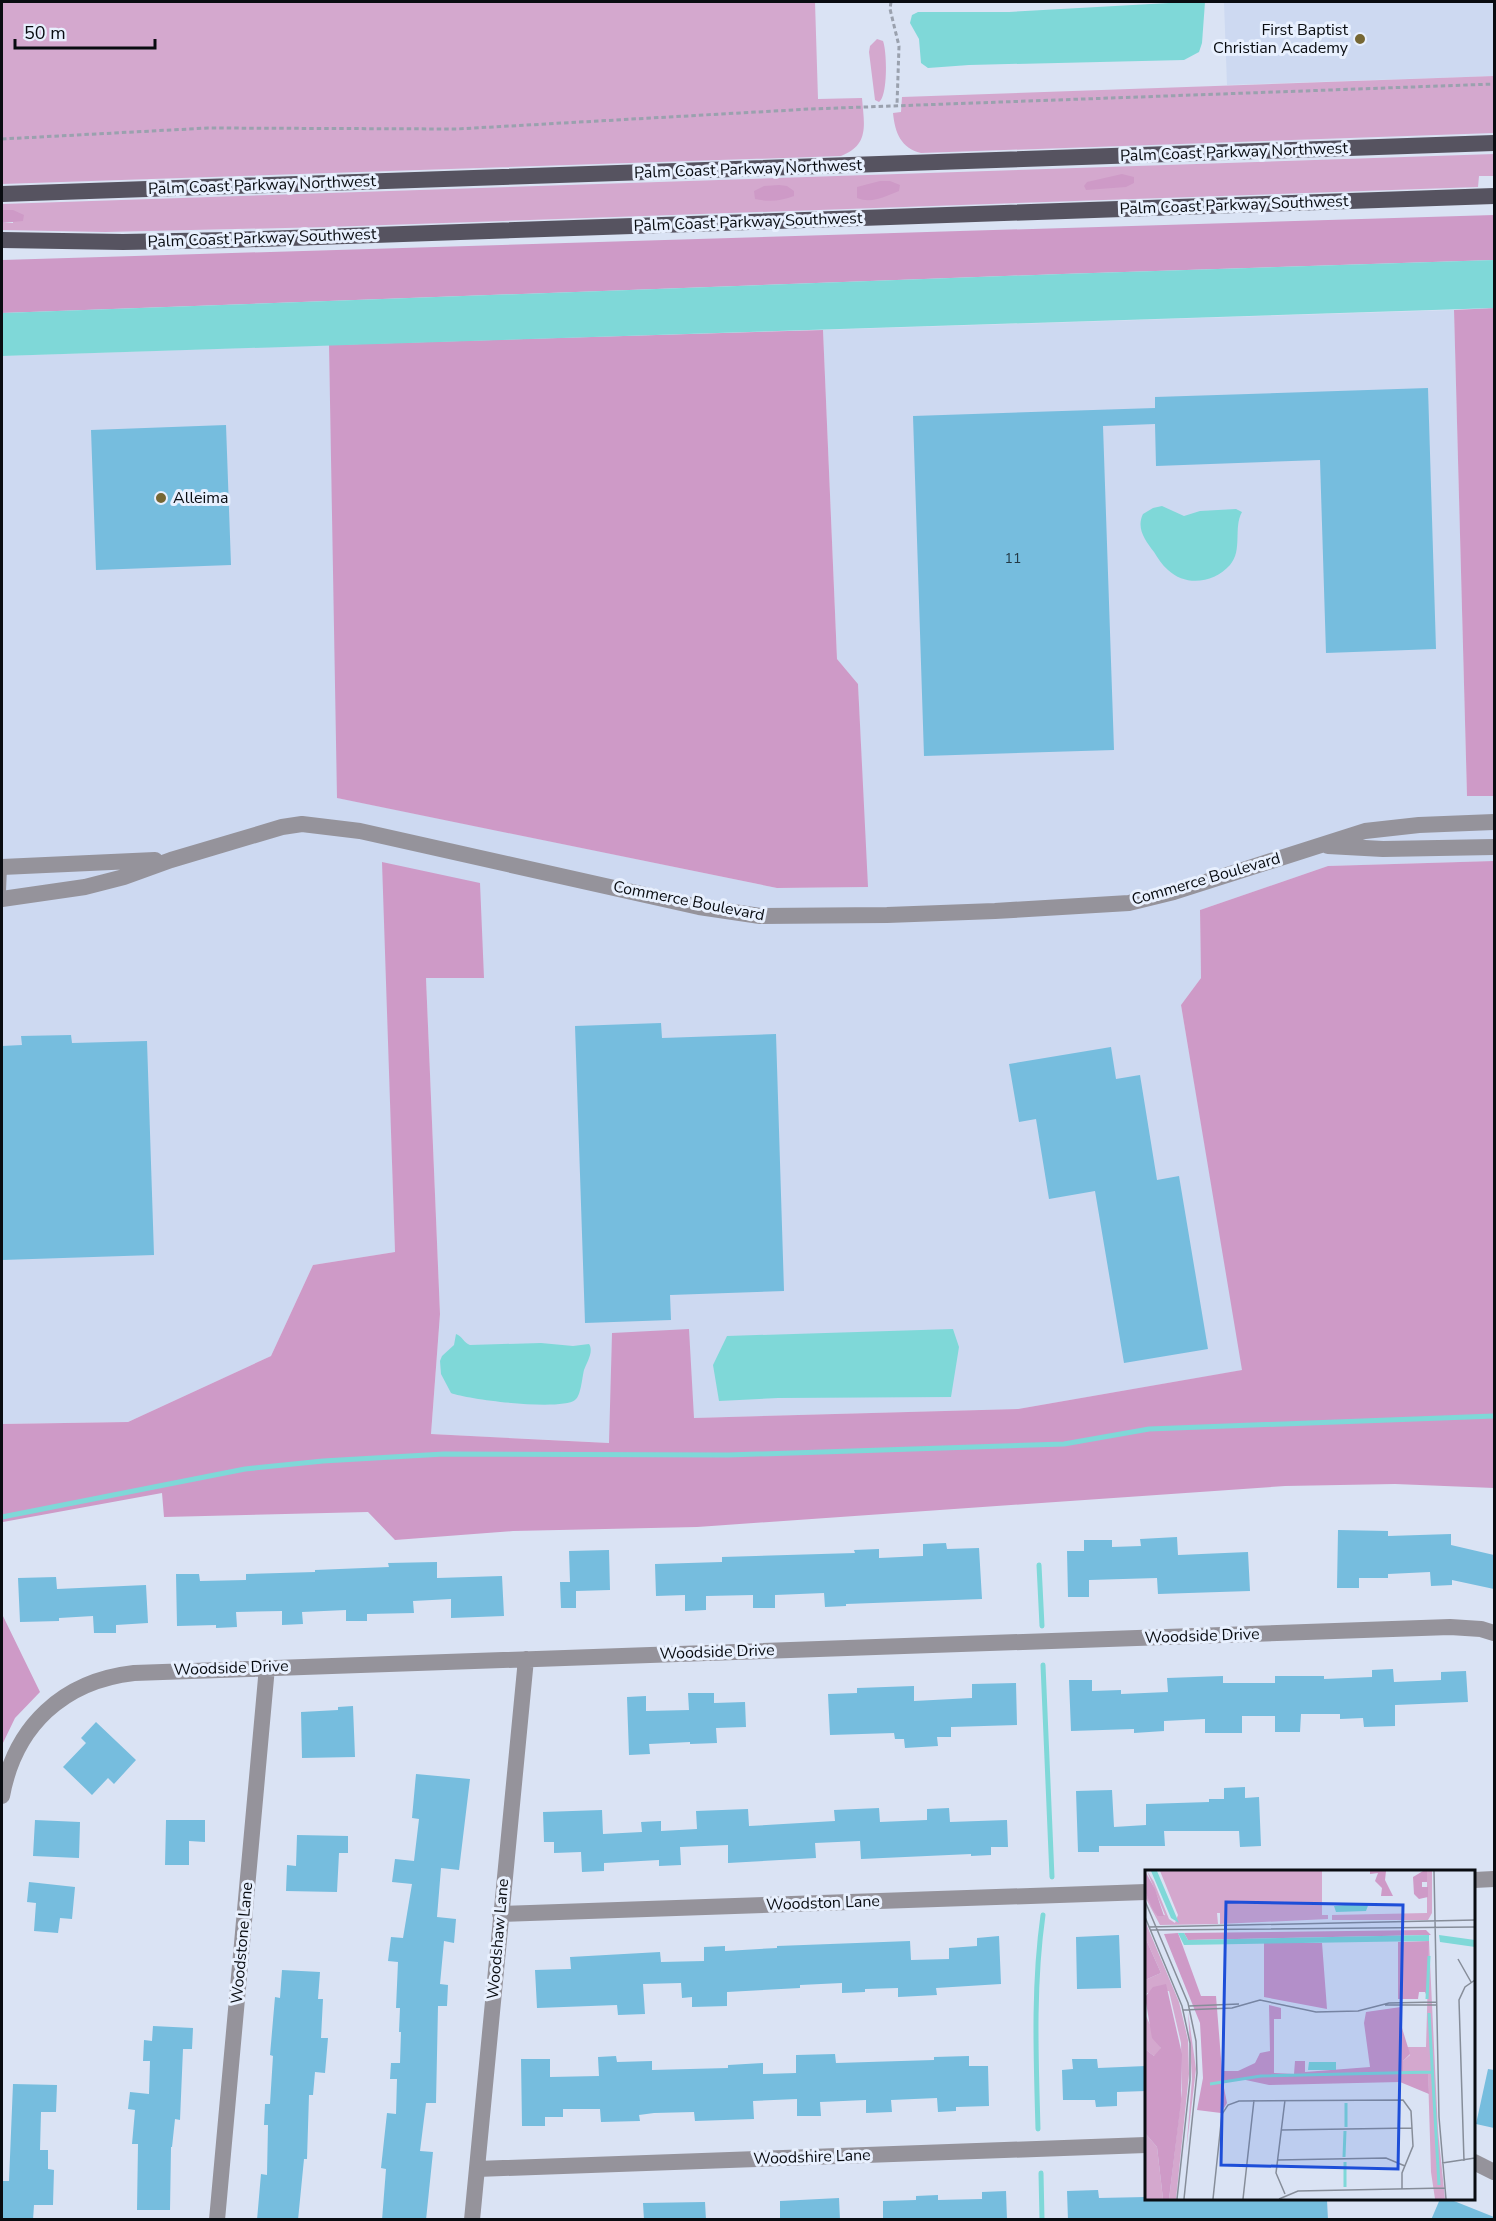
<svg xmlns="http://www.w3.org/2000/svg" width="1496" height="2221" font-family="'Nunito Sans',sans-serif">
  <rect width="100%" height="100%" fill="#dae3f4"/>
  <!-- built -->
  <path fill="#cdd9f1" d="M1224,2h270v74l-267,9z
    M1454,310l13,486h27v65l-166,5 -128,44 1,68 -20,27 62,365 -225,39 -324,9 -82,-84 -2,109 -179,-9 9,-120 -14,-336 -43,-116 12,390 -82,13 -42,91 -143,66 -126,2v-1068l327,-11 9,453 439,90 90,-1 -9,-203 -21,-25 -14,-329z"/>
  <!-- green -->
  <path fill="#d4a8ce" d="M2,2h813l3,97 44,-1c2,26 8,47 -21,58l-839,28z
    M877,39l6,2c4,10 5,55 -4,61l-4,-2 -6,-48 1,-6z
    M1494,76v57l-573,20c-20,-5 -26,-20 -28,-40l8,-1 1,-15z
    M1494,154v22h-15l-1,11 -1151,40 -222,5 -103,-2v-7h11v-13h-11v-6z"/>
  <!-- forest -->
  <path fill="#ce9ac7" d="M1122,174l12,3v6l-8,4 -40,3 -2,-4 3,-4z
    M880,181h10l10,4 -1,6c-13,5 -27,13 -42,7v-11z
    M779,185l8,1 7,5v5c-13,5 -25,6 -39,3l-1,-8 10,-5z
    M2,210h11l11,5 -1,6 -21,2z
    M1494,215v45l-432,14 -1060,39v-53z
    M1494,308v488h-27l-13,-486z
    M823,330l14,329 21,25 10,203 -91,1 -440,-90 -8,-453z
    M1494,861v627l-99,-4 -110,2 -588,41 -184,4 -118,9 -27,-28 -204,5 -2,-24 -159,29 -1,19v-117l126,-2 143,-66 42,-91 82,-13 -13,-390 98,21 4,95h-58l14,336 -9,120 178,9 3,-110 77,-4 5,89 324,-9 224,-39 -61,-365 20,-27 -1,-68 128,-44z
    M2,1614l38,78 -25,26 -13,27z"/>
  <!-- water -->
  <path fill="#7fd8d8" d="M1187,2h18l-3,41 -3,9 -15,8 -215,5 -41,3 -7,-5 -2,-24 -9,-16 2,-8 6,-3h91z
    M1494,260v48l-1492,48v-43l1060,-39z
    M1162,506l22,10 16,-5 36,-2 6,3c-9,16 1,38 -12,53 -16,18 -44,22 -62,5 -6,-5 -10,-12 -14,-18 -9,-12 -18,-24 -11,-38l10,-6z
    M953,1329l6,18 -8,50 -173,1 -59,3 -6,-36 14,-29z
    M456,1334c6,2 8,9 14,11l71,-2 32,3 16,-2c5,7 -2,18 -5,26 -2,8 -3,26 -9,30 -14,11 -106,0 -124,-7l-10,-19 -1,-13 2,-5 12,-11z"/>
  <g fill="none" stroke-linecap="round" stroke-linejoin="round">
    <!-- stream -->
    <path stroke="#7fd8d8" stroke-width="5" d="M2,1517l243,-48 78,-8 121,-7 284,1 336,-11 85,-15 345,-13
      M1039,1565l3,61
      M1043,1665l9,212
      M1038,2129c-2,-72 -5,-143 5,-214
      M1041,2173l1,47"/>
  </g>
  <!-- building -->
  <path fill="#76bdde" d="M1428,388l8,261 -110,4 -6,-193 -164,6 -1,-42 -52,2 11,324 -190,6 -11,-340 242,-8v-11z
    M226,425l5,140 -135,5 -5,-140z
    M661,1023l1,15 114,-4 8,257 -114,4 1,25 -86,3 -10,-297z
    M71,1035l1,8 75,-2 7,214 -152,5v-214l20,-1 -1,-9z
    M1111,1047l5,32 24,-4 17,105 22,-4 29,173 -84,14 -29,-172 -46,8 -13,-80 -17,3 -10,-58z
    M1338,1530l50,1v5l63,-2v11l43,10v34l-42,-9v5l-21,1 -1,-14 -42,2v4h-29v10h-22z
    M1177,1537l1,18 70,-3 2,39 -92,3 -1,-16 -68,2v17h-21l-1,-46h17v-11h28v7l29,-1 -1,-7z
    M946,1543l1,6 32,-1 3,51 -136,5v2l-21,1 -1,-14 -49,2v13h-22v-13l-47,1v14l-21,1v-16l-29,1 -1,-32 67,-2v-5l133,-4 -1,-3 25,-1v9l44,-2v-12z
    M609,1550l1,40 -34,1v17h-15l-1,-26h10l-1,-31z
    M437,1562v16l65,-2 2,40 -53,2v-19l-38,2 1,12 -47,1v7h-21v-11l-44,2 1,12 -21,1v-14l-46,1 1,15 -21,1v-3l-39,1 -1,-52h23l1,7 46,-1v-6l69,-2v-2l74,-3 -1,-4z
    M56,1577l1,12 89,-4 2,38 -32,2v8h-22l-1,-17 -34,2v3l-39,1 -2,-44z
    M1393,1669l1,13 47,-2v-8l25,-1 2,31 -73,3v21l-31,1 -1,-9 -23,1v-5h-39l-1,18h-25v-16h-33v17h-37v-14l-41,2v10l-30,2v-4l-63,2 -2,-51h23v11l29,-1v4l47,-2 -1,-14 56,-2v7h52v-7h49v3l48,-2v-7z
    M1016,1683l1,42 -66,2v10h-14l1,9 -33,2 -1,-9h-9l-1,-6 -64,2 -2,-41 29,-1v-5l57,-2v15l58,-3v-14z
    M688,1693h26v10l31,-1 1,25 -30,1 1,15 -27,1v-2l-41,2 1,10 -21,1 -2,-58 19,-1v15l43,-1z
    M353,1706l2,51 -53,1 -1,-46 37,-2v-3z
    M96,1722l40,38 -22,24 -6,-6 -16,17 -29,-28 23,-24 -5,-5z
    M416,1774l54,5 -11,91 -18,-2 -4,49 19,2 -2,24 -10,-2 -4,43 8,1 -1,21h-9l-2,97h-10l-6,48 13,1 -7,68h-44l4,-51 -5,-1 6,-55 9,1 1,-35h-7l1,-16h9l1,-31h-2l1,-24h-4l2,-46 -10,-1 3,-24 12,1 9,-54 -20,-2 3,-23 19,2 5,-42 -7,-1z
    M1245,1787v11l14,-1 2,49 -21,1 -1,-16h-75l1,15h-66v6h-21l-2,-61 36,-1 2,37 32,-2v-21l63,-2v-3h15v-11z
    M879,1808l1,14 47,-2v-11l22,-1 1,14 57,-2 1,27h-17v8l-20,1v-2l-110,5 -1,-18 -45,2 1,15 -88,5v-18l-48,2 1,18 -22,1v-6l-55,3v8l-22,1 -1,-20 -27,1v-11h-10l-1,-30 59,-2 1,24 39,-2 -1,-10 20,-1v10l36,-2 -1,-18 52,-2 1,17 86,-5 -1,-11z
    M35,1820l45,2 -1,36 -46,-2z
    M166,1820h39v22l-16,-1v24h-24z
    M297,1835l51,1v17h-9l-2,39 -51,-1 1,-26 9,1z
    M29,1882l46,5 -3,32 -12,-1 -2,15 -24,-2 2,-28 -9,-1z
    M1119,1935l2,53 -44,1 -1,-52z
    M999,1936l2,48 -65,4 1,7 -39,2v-9l-33,1v3l-23,1v-10l-42,2v3l-73,4v14l-35,1v-10l-10,1 -1,-15 -38,1 2,30 -27,1 -1,-10 -80,3 -2,-38 36,-1 -1,-12 90,-5 1,10 43,-1v-14l21,-1v5l52,-3v-2l133,-5 1,19 38,-1v-11l28,-2v-8z
    M282,1970l38,2 -2,27h5l-2,39h7l-3,35 -10,-1 -2,23h-4l-2,64h-3l-6,61h-41l4,-46 6,1 1,-50h-4l1,-21h5l3,-48 -3,-1 5,-58 5,1z
    M153,2026l40,2 -1,21h-9l-3,71 -5,-1 -3,28h-1l-1,63h-33l1,-66h-6l3,-34 -7,-1 2,-17 19,2 1,-33h-7l1,-21 8,1z
    M835,2054l1,9 98,-3v-3l35,-1v10h19l1,40 -33,1v4l-18,1 -1,-14 -46,2 1,12 -26,1v-13l-46,2 1,14h-24v-17l-44,2 1,18 -59,2 -1,-9 -40,1 -15,2 1,6 -39,1 -1,-13h-37v8h-18v9h-23l-1,-67h29v18l49,-1 -1,-19 18,-1 1,6 35,-1v9l76,-2v-3l35,-2v11l33,-1v-18z
    M1072,2059h25l1,9 48,-2v25l-29,1v14l-21,1 -1,-7h-32l-1,-30 11,-1z
    M1488,2069l6,1v58l-18,-4z
    M13,2084l44,1 -1,27h-15l-1,38h8v19l6,1 -1,35h-19l-1,15h-31v-39h7z
    M1098,2190l1,8 47,-1 181,3 1,20h-260l-1,-29z
    M1006,2191l1,29h-124v-19l33,-1v-4l22,-1v5l44,-1v-7z
    M839,2198l1,22h-60v-19z
    M1440,2199h9l45,18v3h-63z
    M705,2202l1,18h-62l-1,-17z"/>
  <g fill="none" stroke-linecap="round" stroke-linejoin="round">
    <!-- path -->
    <path stroke="#9aa1ae" stroke-width="3" stroke-dasharray="4.5 3" stroke-linecap="butt" d="M891,2l-1,7 9,37 -2,59
      M2,139l206,-11 249,1 353,-20 684,-25"/>
    <!-- service -->
    <path stroke="#95939b" stroke-width="8" d="M2,891l1,-24"/>
    <!-- minor -->
    <path stroke="#95939b" stroke-width="16" d="M1328,846l55,3 111,-2
      M2,867l153,-7
      M2,899l83,-12 39,-10 47,-17 111,-33 20,-3 58,7 339,76 61,9 127,-1 108,-4 134,-8 45,-11 191,-61 54,-6 75,-3
      M2,1796c13,-70 61,-115 132,-123l1316,-46 31,2 13,4
      M1474,1880l20,-1
      M500,1914l646,-22
      M1474,2162l20,10
      M477,2169l669,-24
      M217,2220l50,-553
      M472,2220l54,-561"/>
    <!-- primary -->
    <path stroke="#565360" stroke-width="16" d="M2,194l1492,-51
      M2,240l121,2 106,-2 1265,-44"/>
  </g>
  <!-- markers -->
  <g fill="#766734" stroke="#e8f0fe" stroke-width="2">
    <circle cx="1360" cy="39" r="6"/>
    <circle cx="161" cy="498" r="6"/>
  </g>
  <g text-anchor="middle" dominant-baseline="central" stroke-width="6" stroke-linejoin="round" paint-order="stroke">
    <!-- number labels -->
    <g font-size="14" fill="#243844">
      <text x="1013" y="558">11</text>
    </g>
    <!-- poi labels -->
    <g font-size="16" fill="#090c11" stroke="#e8f0fe" text-anchor="end">
      <text x="1348" y="30">First Baptist<tspan x="1348" dy="18">Christian Academy</tspan></text>
      <text x="173" y="498" text-anchor="start">Alleima</text>
    </g>
    <!-- street labels -->
    <g font-size="16" fill="#090c11" stroke="#e8f0fe">
      <text transform="translate(1234 152) rotate(-2)">Palm Coast Parkway Northwest</text>
      <text transform="translate(748 169) rotate(-2)">Palm Coast Parkway Northwest</text>
      <text transform="translate(262 185) rotate(-2)">Palm Coast Parkway Northwest</text>
      <text transform="translate(1234 205) rotate(-2)">Palm Coast Parkway Southwest</text>
      <text transform="translate(748 222) rotate(-2)">Palm Coast Parkway Southwest</text>
      <text transform="translate(262 238) rotate(-2)">Palm Coast Parkway Southwest</text>
      <text transform="translate(1206 879) rotate(-16)">Commerce Boulevard</text>
      <text transform="translate(689 901) rotate(11)">Commerce Boulevard</text>
      <text transform="translate(1202 1636) rotate(-2)">Woodside Drive</text>
      <text transform="translate(717 1652) rotate(-2)">Woodside Drive</text>
      <text transform="translate(231 1668) rotate(-2)">Woodside Drive</text>
      <text transform="translate(823 1903) rotate(-2)">Woodston Lane</text>
      <text transform="translate(498 1939) rotate(-85)">Woodshaw Lane</text>
      <text transform="translate(242 1943) rotate(-85)">Woodstone Lane</text>
      <text transform="translate(812 2157) rotate(-2)">Woodshire Lane</text>
    </g>
  </g>
  <!-- overview -->
  <g transform="translate(1145 1870)">
    <rect width="330" height="330" fill="#dae3f4"/>
    <path d="M2,1l7,11 15,37 6,4 3,-8 -18,-44h162v44h6v4l-108,5v-11h-3l1,11 -58,1 -15,-28v-6l12,25 8,-1zM282,1h5v42l-4,7h-96v-5l95,-2zM0,51l34,81 9,38 1,34 -13,125h-7l13,-109 -1,-47 -12,-52 -22,2 -2,4v-17l16,-7 -16,-36zM284,71l9,190 7,68h-10l-4,-27 -3,-98h-25v-13l7,-6 -4,-8h20zM43,142l8,57 -10,83 6,-73zM0,144l16,34 -2,7 -5,1 -9,-7zM0,263l12,14 6,52h-18z" fill="#d4a8ce"/>
    <path d="M0,1l10,18 9,27h-7l-5,-8 -7,-17zM225,1h16l-1,9 8,16h-12l1,-8 -7,-7 3,-8 -8,1zM278,1h4v11h-5v5h6v10l-9,2 -5,-5 -1,-17zM281,60l5,5 -243,5 -4,-7zM33,63l23,63h15l6,75h16l17,-8 5,-10 10,-2 -1,-46 12,3v11h-7v54l20,1 1,-13h10v11l65,-5 -6,-44 2,-11 35,-5 1,21 8,26 -7,7v13h25l1,20 -29,-12 -131,3 -28,-6 -18,4 4,20 -6,10 -24,-3 6,-32 -3,-55 -36,-89zM0,67l16,36 -16,7zM284,71l-1,58 -3,-7h-6l-1,7h-20v-57zM119,73h58l5,66 -63,-12zM21,114l16,70 -1,48 -12,97h-6l-6,-52 -12,-14v-84l9,7 7,-8 -9,-10 -7,-41 8,-10z" fill="#ce9ac7"/>
    <path d="M6,1h6l22,52 -8,-5zM224,33l-3,8 -30,1 -2,-6zM33,63h6l4,7 241,-5v6l-245,4zM294,65l36,5v7l-35,-5zM164,192h27v8h-28z" fill="#7fd8d8"/>
    <path fill="none" stroke="#7fd8d8" stroke-width="3" d="M282,129l2,-43M284,143l10,172M65,214l51,-8 171,-4M201,233v24M199,287l1,-26M200,292v25"/>
    <path fill="none" stroke="#868d99" stroke-width="1.5" d="M289,1l5,246 7,82M0,31l43,102 8,38 1,32 -13,126M0,47l37,89 8,37v37l-13,119M4,57l326,-7M6,60l324,-3M313,89l13,23M240,135h52M44,136l50,-2M38,140l49,-2 28,-8 56,12 42,-1 31,-8 48,-1M140,230l-9,73 9,21M136,260l131,-2M133,290l108,-2 19,8M319,291l-5,-161 6,-13 10,-7M297,293l33,-5M68,329l9,-85 6,-9 11,-4 164,-1 8,11 2,35 -11,27v16M98,329l11,-99M134,329l19,-8 147,-3"/>
    <path fill="#1d4ed8" fill-opacity="0.15" stroke="#1d4ed8" stroke-width="3" d="M81,32l177,3 -5,264 -177,-4z"/>
    <rect width="330" height="330" fill="none" stroke="#090c11" stroke-width="3"/>
  </g>
  <!-- border -->
  <rect width="1496" height="2221" fill="none" stroke="#090c11" stroke-width="6"/>
  <!-- scale -->
  <path d="M15 39v9h140v-9" fill="none" stroke="#090c11" stroke-width="3"/>
  <text x="24" y="39" font-size="18" fill="#090c11" stroke="#e8f0fe" stroke-width="4.5" paint-order="stroke">50 m</text>
</svg>
